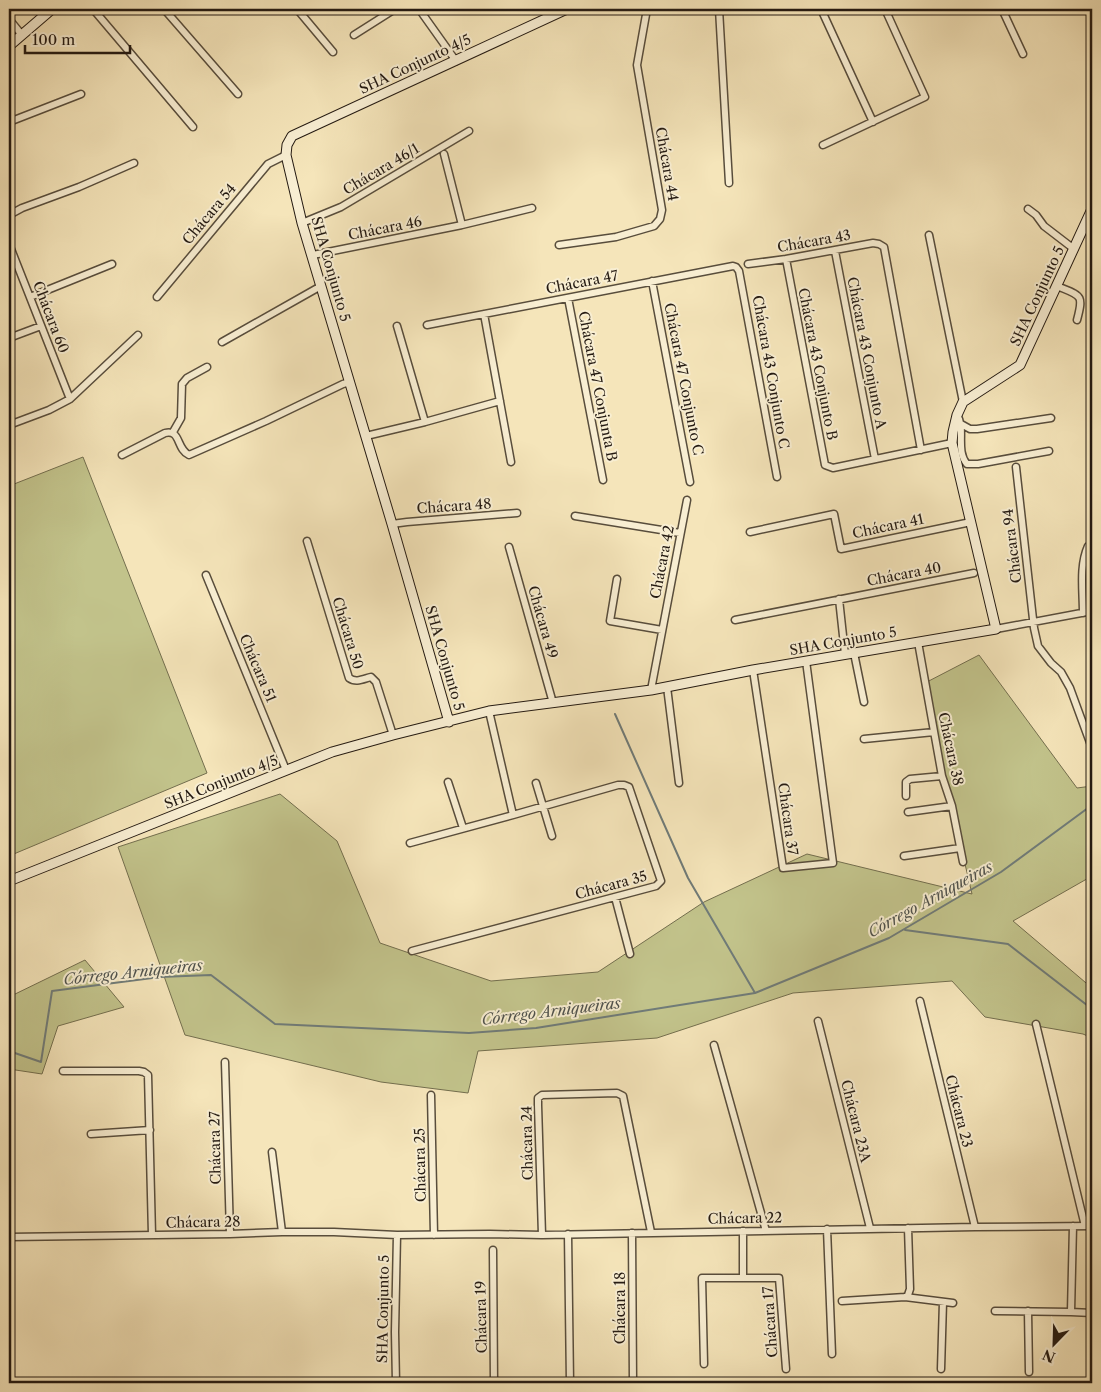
<svg xmlns="http://www.w3.org/2000/svg" width="1101" height="1392" font-family="'Libre Caslon Text',serif">
  <rect width="100%" height="100%" fill="#f5e5ba"/>
  <filter id="stains"><feTurbulence type="fractalNoise" baseFrequency=".004" numOctaves="4"/><feColorMatrix values="0 0 0 0 .2 0 0 0 0 .09 0 0 0 0 .02 0 0 0 .5 -.17"/></filter>
  <radialGradient id="worn" r=".72"><stop offset=".6" stop-color="#630" stop-opacity="0"/><stop offset="1" stop-color="#630" stop-opacity=".3"/></radialGradient>
  <!-- green -->
  <path fill="#c2c38b" stroke="#736e4e" d="M83,457l124,316 -198,83v-370z
    M979,655l98,133 15,-2v90l-79,45 79,67v50l-9,-4 -98,-17 -33,-36 -159,12 -136,45 -179,13 -10,42 -87,-11 -196,-47 -67,-188 162,-53 57,47 43,102 111,38 107,-9 106,-70 103,-48 165,40 -49,-210z
    M85,960l39,47 -66,19 -16,48 -33,-5v-72z"/>
  <g fill="none" stroke-linecap="round" stroke-linejoin="round">
    <!-- stream -->
    <path stroke="#707b78" stroke-width="2" d="M615,714l73,164 67,115
      M905,930l103,14 84,65
      M9,1051l32,11 11,-71 108,-14 51,-2 64,49 194,9 67,-5 219,-35 134,-55 112,-66 91,-67"/>
    <!-- street casing -->
    <g stroke="#584d3c" stroke-width="9">
      <path id="street" d="M93,9l100,118
        M164,9l74,85
        M297,9l36,43
        M419,9l37,52
        M719,9l10,174
        M821,9l52,113
        M1002,9l21,45
        M9,19l13,16
        M354,35l41,-26
        M9,122l72,-28
        M823,145l102,-48 -40,-88
        M444,154l18,71
        M1028,209l8,6 8,11 30,23
        M9,215l13,-7 57,-21 55,-24
        M302,223l39,-16 128,-76
        M929,235l34,167
        M9,244l61,155
        M559,245l57,-8 38,-11 6,-7 2,-9 -25,-145 10,-56
        M835,251l40,208
        M313,255l149,-30 70,-17
        M786,259l39,206 8,3 119,-25
        M748,264l38,-5 87,-16 6,1 5,3 37,203
        M652,281l38,201
        M1057,286c24,10 27,8 20,34
        M30,297l82,-33
        M157,297l111,-133 18,-9
        M568,298l35,182
        M484,314l27,148
        M427,325l306,-59 3,1 3,4 38,206
        M397,326l28,96
        M9,338l32,-12
        M222,342l99,-56
        M957,415c9,13 -2,35 10,49h11l71,-13
        M961,424l9,5h7l74,-11
        M9,425l40,-15 21,-11 68,-64
        M173,432l8,-14 1,-34 5,-6 20,-11
        M366,436l59,-14 75,-21
        M122,455l43,-22c16,-4 11,16 24,22l77,-34 77,-37 7,-2
        M1016,467l18,161 4,18 13,17 10,9 9,16 22,60
        M575,516l105,17
        M392,524l15,-2 110,-9
        M750,532l84,-18 7,35 130,-27
        M307,541l42,137c7,5 14,1 22,-1l5,5 17,53
        M509,547l44,156
        M206,575l80,195
        M617,579l-7,42 52,9
        M839,599l6,55
        M1083,613c0,-22 -4,-47 5,-67l4,-1
        M735,620l239,-47
        M996,629l96,-18
        M918,642l24,134 10,30 11,56
        M854,653l10,49
        M753,670l30,198 50,-5 -27,-202
        M667,687l12,96
        M651,690l36,-190
        M864,739l70,-7
        M448,782l15,46
        M536,783l16,53
        M906,796v-14l4,-3 32,-3
        M908,812l44,-6
        M410,843l103,-28
        M904,856l56,-8
        M615,897l15,57
        M412,951l244,-65 5,-5 -32,-94 -5,-2h-6l-105,30 -24,-104
        M920,1001l55,226
        M818,1021l52,207
        M1036,1024l49,202
        M714,1045l52,186
        M225,1062l5,172
        M63,1071h76l5,1 4,3 4,160
        M431,1095l3,140
        M91,1134l59,-4
        M272,1152l10,80
        M1073,1226l-2,86 21,1
        M827,1229l5,125
        M743,1231v47
        M632,1233l1,150
        M568,1234l2,149
        M542,1235l-4,-130v-7l4,-3 75,-2 6,3 28,136
        M9,1237l221,-3 52,-2h52l63,3 93,-1 52,1 433,-8 117,-1
        M493,1250l1,133
        M905,1297l48,6
        M842,1301l63,-4 3,-2 2,-6 -2,-61
        M995,1311l76,1
        M1028,1311l1,61
        M704,1364l-2,-86h77l7,91
        M941,1369l2,-67
        M396,1383l-1,-51 2,-97"/>
    </g>
    <!-- secondary casing -->
    <g stroke="#241a12" stroke-width="11">
      <path id="secondary" d="M9,46l43,-37
        M449,722l-57,-198 -90,-301 -16,-68 1,-10 5,-9 275,-127
        M9,881l323,-129 61,-17 96,-24 162,-21 102,-20 243,-41 -44,-186 1,-11 4,-17 6,-13 57,-37 72,-156"/>
    </g>
    <!-- street -->
    <use href="#street" stroke="#f8eed2" stroke-width="6"/>
    <!-- secondary -->
    <use href="#secondary" stroke="#f8eed2" stroke-width="9"/>
  </g>
  <g text-anchor="middle" dominant-baseline="central" stroke-width="4" stroke-linejoin="round" paint-order="stroke">
    <!-- street labels -->
    <g font-size="14" fill="#241a12" stroke="#f8eed2">
      <text transform="translate(415 64) rotate(-25)">SHA Conjunto 4/5</text>
      <text transform="translate(667 164) rotate(80)">Chácara 44</text>
      <text transform="translate(381 169) rotate(-31)">Chácara 46/1</text>
      <text transform="translate(209 214) rotate(-50)">Chácara 54</text>
      <text transform="translate(385 228) rotate(-11)">Chácara 46</text>
      <text transform="translate(814 241) rotate(-10)">Chácara 43</text>
      <text transform="translate(331 269) rotate(74)">SHA Conjunto 5</text>
      <text transform="translate(582 282) rotate(-11)">Chácara 47</text>
      <text transform="translate(1037 296) rotate(-65)">SHA Conjunto 5</text>
      <text transform="translate(51 317) rotate(69)">Chácara 60</text>
      <text transform="translate(867 353) rotate(79)">Chácara 43 Conjunto A</text>
      <text transform="translate(818 364) rotate(79)">Chácara 43 Conjunto B</text>
      <text transform="translate(771 372) rotate(80)">Chácara 43 Conjunto C</text>
      <text transform="translate(684 379) rotate(79)">Chácara 47 Conjunto C</text>
      <text transform="translate(598 386) rotate(79)">Chácara 47 Conjunta B</text>
      <text transform="translate(454 506) rotate(-4)">Chácara 48</text>
      <text transform="translate(888 526) rotate(-12)">Chácara 41</text>
      <text transform="translate(1012 546) rotate(-97)">Chácara 94</text>
      <text transform="translate(662 562) rotate(-79)">Chácara 42</text>
      <text transform="translate(904 574) rotate(-11)">Chácara 40</text>
      <text transform="translate(543 622) rotate(74)">Chácara 49</text>
      <text transform="translate(348 633) rotate(73)">Chácara 50</text>
      <text transform="translate(843 641) rotate(-10)">SHA Conjunto 5</text>
      <text transform="translate(445 658) rotate(74)">SHA Conjunto 5</text>
      <text transform="translate(258 668) rotate(67)">Chácara 51</text>
      <text transform="translate(951 749) rotate(78)">Chácara 38</text>
      <text transform="translate(221 782) rotate(-22)">SHA Conjunto 4/5</text>
      <text transform="translate(788 819) rotate(82)">Chácara 37</text>
      <text transform="translate(611 885) rotate(-15)">Chácara 35</text>
      <text transform="translate(959 1111) rotate(76)">Chácara 23</text>
      <text transform="translate(856 1121) rotate(76)">Chácara 23A</text>
      <text transform="translate(527 1143) rotate(-91)">Chácara 24</text>
      <text transform="translate(215 1148) rotate(-91)">Chácara 27</text>
      <text transform="translate(420 1165) rotate(-91)">Chácara 25</text>
      <text transform="translate(745 1218) rotate(-1)">Chácara 22</text>
      <text transform="translate(203 1222) rotate(-1)">Chácara 28</text>
      <text transform="translate(620 1308) rotate(-90)">Chácara 18</text>
      <text transform="translate(383 1309) rotate(-89)">SHA Conjunto 5</text>
      <text transform="translate(481 1317) rotate(-91)">Chácara 19</text>
      <text transform="translate(770 1322) rotate(-94)">Chácara 17</text>
    </g>
    <!-- water labels -->
    <g font-size="15" font-style="italic" fill="#50534e" stroke="#f8eed2">
      <text transform="translate(930 899) rotate(-29)">Córrego Arniqueiras</text>
      <text transform="translate(133 972) rotate(-6)">Córrego Arniqueiras</text>
      <text transform="translate(551 1011) rotate(-7)">Córrego Arniqueiras</text>
    </g>
  </g>
  <!-- margin -->
  <rect width="1101" height="1392" fill="none" stroke="#f5e5ba" stroke-width="30"/>
  <rect x="10" y="10" width="1081" height="1372" fill="none" stroke="#241a12" stroke-width="2.5"/>
  <rect x="15" y="15" width="1071" height="1362" fill="none" stroke="#241a12"/>
  <!-- north arrow -->
  <g transform="translate(1054 1344) rotate(203)" stroke="#f8eed2" stroke-width="4" paint-order="stroke">
  <path d="M0-4L9 19L0 12L-9 19Z" fill="#241a12"/>
  <text y="-8" font-size="14" font-weight="bold" text-anchor="middle" fill="#241a12">N</text>
  </g>
  <!-- scale -->
  <path d="M25 45v8h105v-8" fill="none" stroke="#241a12" stroke-width="2.5"/>
  <text x="32" y="45" font-size="15" fill="#241a12" stroke="#f8eed2" stroke-width="4" paint-order="stroke">100 m</text>
  <rect width="100%" height="100%" filter="url(#stains)"/>
  <rect width="100%" height="100%" fill="url(#worn)"/>
</svg>
